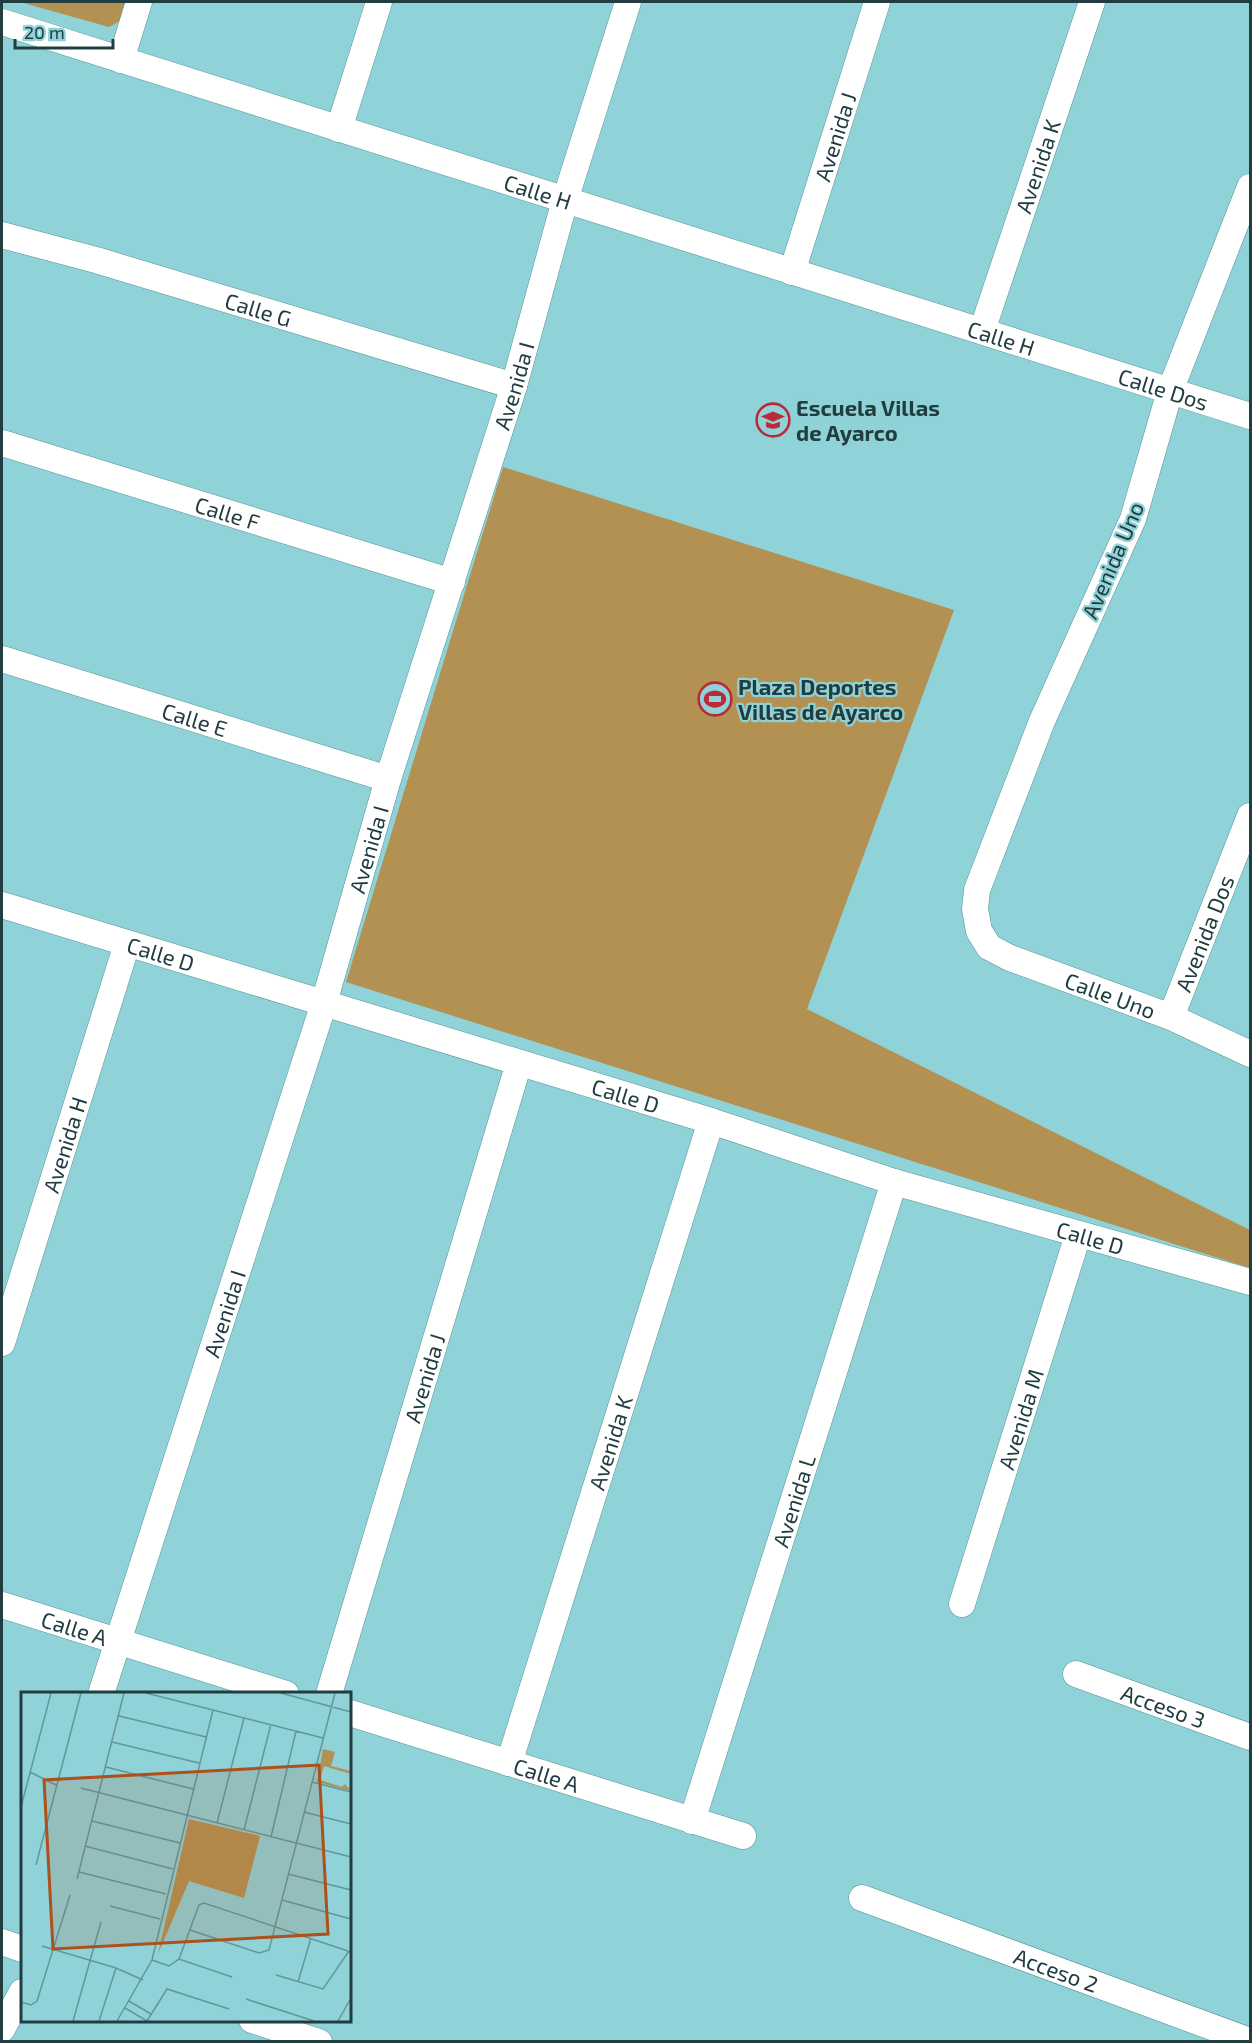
<svg xmlns="http://www.w3.org/2000/svg" width="1252" height="2043" font-family="'Exo 2',sans-serif">
  <rect width="100%" height="100%" fill="#8fd2d7"/>
  <!-- green -->
  <path fill="#b29153" d="M20,2h85l6,1 1,-1h18l-8,18 -13,7z
    M503,467l451,143 -147,399 443,221v38l-904,-286z"/>
  <g fill="none" stroke-linecap="round" stroke-linejoin="round">
    <!-- street casing -->
    <g stroke="#54959a" stroke-width="27">
      <g id="street">
        <path id="s1" d="M2,22l1248,394"/>
        <path d="M121,60l18,-58"/>
        <path d="M339,129l40,-127"/>
        <path id="s2" d="M1250,187l-80,204 -37,128 -91,202 -65,169 -2,19 4,22 10,16 21,11 161,59 79,37"/>
        <path id="s3" d="M2,235l94,25 418,126"/>
        <path id="s4" d="M792,272l85,-270"/>
        <path id="s5" d="M982,331l110,-329"/>
        <path id="s6" d="M2,443l450,139"/>
        <path id="s7" d="M2,659l386,120"/>
        <path id="s8" d="M2,905l709,216 183,61 356,100"/>
        <path id="s9" d="M1171,1017l79,-201"/>
        <path id="s10" d="M2,1343l125,-399"/>
        <path id="s11" d="M962,1604l116,-369"/>
        <path id="s12" d="M2,1605l284,89"/>
        <path id="s13" d="M1076,1674l174,63"/>
        <path id="s14" d="M101,1694l223,-691 64,-224 126,-393 51,-186 63,-198"/>
        <path id="s15" d="M329,1694l190,-631"/>
        <path id="s16" d="M350,1713l393,123"/>
        <path id="s17" d="M509,1763l202,-642"/>
        <path id="s18" d="M692,1821l202,-639"/>
        <path id="s19" d="M862,1898l388,143"/>
        <path d="M2,1942l20,7"/>
        <path d="M252,2020l67,22"/>
        <path d="M2,2029l20,-37"/>
      </g>
    </g>
    <!-- street -->
    <use href="#street" stroke="#fff" stroke-width="26"/>
  </g>
  <!-- icons -->
  <defs>
    <g id="school-ring" transform="scale(1.725)"><circle r="9.5" fill="#8fd2d7" stroke="#bb2a37" stroke-width="1.5"/><path d="M0-5L7-2L0 1L-7-2ZM-4 1L0 2.5L4 1V4Q0 6-4 4Z" fill="#bb2a37"/></g>
    <g id="stadium-ring" transform="scale(1.725)"><circle r="9.5" fill="#8fd2d7" stroke="#bb2a37" stroke-width="1.5"/><path d="M0-5a6.5 5 0 1 0 0 10a6.5 5 0 1 0 0-10ZM-3.5-1.8h7v3.6h-7Z" fill="#bb2a37"/></g>
  </defs>
  <g fill-rule="evenodd">
    <use href="#school-ring" x="773" y="420"/>
    <use href="#stadium-ring" x="715" y="699"/>
  </g>
  <g text-anchor="middle" dominant-baseline="central" stroke-width="4.5" stroke-linejoin="round" paint-order="stroke">
    <!-- street labels -->
    <g font-size="22" fill="#213d3f" stroke="#8fd2d7">
      <text stroke="none"><textPath href="#s4" startOffset="142">Avenida J</textPath></text>
      <text stroke="none"><textPath href="#s5" startOffset="174">Avenida K</textPath></text>
      <text stroke="none"><textPath href="#s1" startOffset="562">Calle H</textPath></text>
      <text stroke="none"><textPath href="#s3" startOffset="267">Calle G</textPath></text>
      <text stroke="none"><textPath href="#s1" startOffset="1048">Calle H</textPath></text>
      <text stroke="none"><textPath href="#s14" startOffset="1372">Avenida I</textPath></text>
      <text stroke="none"><textPath href="#s1" startOffset="1218">Calle Dos</textPath></text>
      <text stroke="none"><textPath href="#s6" startOffset="236">Calle F</textPath></text>
      <text transform="translate(1112 560) rotate(-67)">Avenida Uno</text>
      <text stroke="none"><textPath href="#s7" startOffset="202">Calle E</textPath></text>
      <text stroke="none"><textPath href="#s14" startOffset="886">Avenida I</textPath></text>
      <text stroke="none"><textPath href="#s9" startOffset="90">Avenida Dos</textPath></text>
      <text stroke="none"><textPath href="#s8" startOffset="166">Calle D</textPath></text>
      <text stroke="none"><textPath href="#s2" startOffset="946">Calle Uno</textPath></text>
      <text stroke="none"><textPath href="#s8" startOffset="652">Calle D</textPath></text>
      <text stroke="none"><textPath href="#s10" startOffset="208">Avenida H</textPath></text>
      <text stroke="none"><textPath href="#s8" startOffset="1138">Calle D</textPath></text>
      <text stroke="none"><textPath href="#s14" startOffset="400">Avenida I</textPath></text>
      <text stroke="none"><textPath href="#s15" startOffset="330">Avenida J</textPath></text>
      <text stroke="none"><textPath href="#s11" startOffset="194">Avenida M</textPath></text>
      <text stroke="none"><textPath href="#s17" startOffset="336">Avenida K</textPath></text>
      <text stroke="none"><textPath href="#s18" startOffset="336">Avenida L</textPath></text>
      <text stroke="none"><textPath href="#s12" startOffset="76">Calle A</textPath></text>
      <text stroke="none"><textPath href="#s13" startOffset="93">Acceso 3</textPath></text>
      <text stroke="none"><textPath href="#s16" startOffset="206">Calle A</textPath></text>
      <text stroke="none"><textPath href="#s19" startOffset="207">Acceso 2</textPath></text>
    </g>
    <!-- poi labels -->
    <g font-size="22" font-weight="bold" fill="#213d3f" stroke="#8fd2d7" text-anchor="start">
      <text x="796" y="407">Escuela Villas<tspan x="796" dy="25">de Ayarco</tspan></text>
      <text x="738" y="686">Plaza Deportes<tspan x="738" dy="25">Villas de Ayarco</tspan></text>
    </g>
  </g>
  <!-- overview -->
  <g transform="translate(21 1692)">
    <rect width="330" height="330" fill="#8fd2d7"/>
    <path d="M302,57l12,3 -4,14 20,5v3l-27,-8 -4,14 22,7 3,-3 6,7 -34,-9zM168,127l71,17 -16,62 -55,-17 -31,73z" fill="#b29153"/>
    <path fill="none" stroke="#63969a" stroke-width="1.5" d="M125,1l177,45M260,1l70,19M98,24l87,21M91,50l87,21M85,75l87,22M9,80l26,13M291,90l39,10M60,96l270,69M0,115l30,-114M283,120l47,12M71,129l88,22M196,131l27,-105M223,138l27,-106M250,145l25,-106M64,154l88,23M15,173l45,-172M58,180l87,22M267,182l63,16M56,187l47,-186M261,208l69,19M89,214l50,13M169,238l69,23 10,-3 66,-257M21,254l74,22 27,12M158,267l20,-54 5,-2 147,49M131,268l17,6 10,-7 53,18M255,283l47,14 26,-38M277,290l13,-44M225,307l68,22M108,309l22,13M0,310l10,3 6,-4 33,-106M104,316l22,13 20,-32 62,20M52,329l28,-99M78,329l17,-53M96,329l35,-61 61,-250M317,329l13,-23"/>
    <path fill="#ac511b" fill-opacity="0.15" stroke="#ac511b" stroke-width="3" d="M298,73l9,169 -275,15 -9,-169z"/>
    <rect width="330" height="330" fill="none" stroke="#213d3f" stroke-width="3"/>
  </g>
  <!-- border -->
  <rect width="1252" height="2043" fill="none" stroke="#213d3f" stroke-width="6"/>
  <!-- scale -->
  <path d="M15 39v9h98v-9" fill="none" stroke="#213d3f" stroke-width="3"/>
  <text x="24" y="39" font-size="18" fill="#213d3f" stroke="#8fd2d7" stroke-width="4.5" paint-order="stroke">20 m</text>
</svg>
